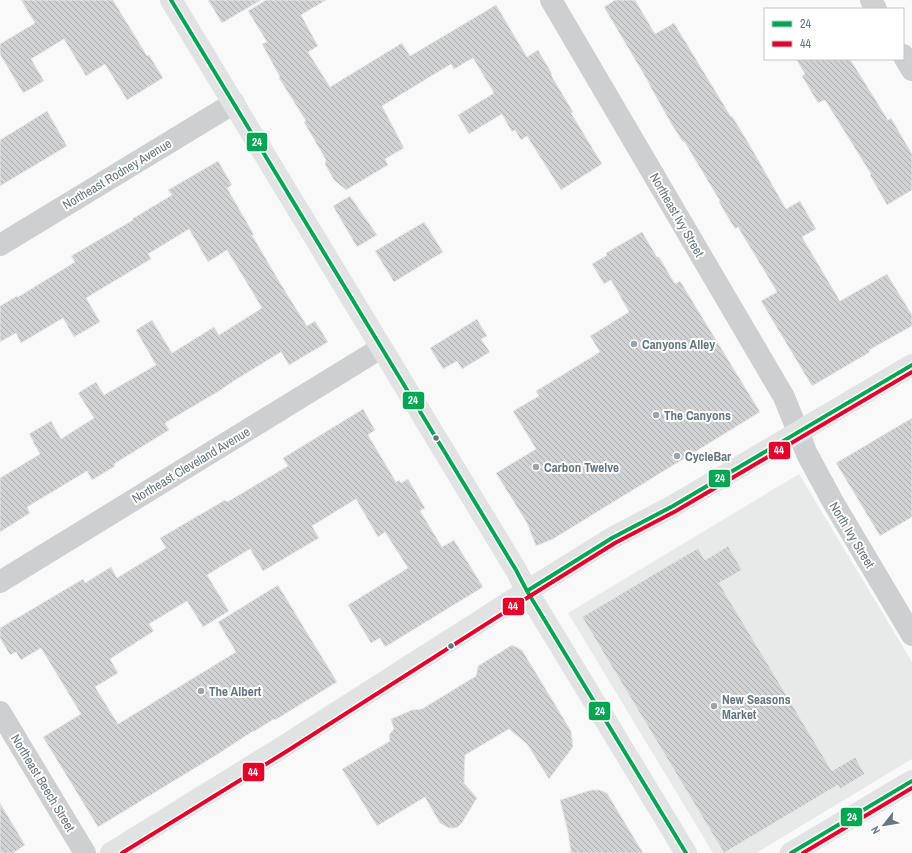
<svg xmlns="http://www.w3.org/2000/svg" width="912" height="853" font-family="'Archivo Narrow',sans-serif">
  <defs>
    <pattern id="building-back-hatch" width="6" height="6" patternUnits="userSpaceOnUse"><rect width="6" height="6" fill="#d0d2d3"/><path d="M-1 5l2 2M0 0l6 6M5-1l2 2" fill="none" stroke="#acafb1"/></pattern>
  </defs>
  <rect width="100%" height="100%" fill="#f9f9f9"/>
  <!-- built -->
  <path fill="#e8e9e9" d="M799,474l113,188v97l-156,94h-43l-145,-240z"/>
  <!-- building -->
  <path fill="url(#building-back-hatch)" stroke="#e8e8e8" d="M21,0h92l34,56 2,-1 14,23 -36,22 -22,-36 -19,12 -22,-37 -33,20 13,22 -21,12 -23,-39v-10l35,-21z
    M208,0h53l-39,23z
    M266,0h60l-25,15 17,31 -10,6 22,35 72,-44 8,13 86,-51 31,52 11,-7 14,24 -1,1 22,37 -2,1 31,51 -41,26 -34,-54 -6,4 -6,-10 -3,2 -10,-18 -33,20 -11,-19 36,-22 -21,-35 -19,11 -3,-5 -69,42 22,42 -19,11 3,6 -42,25 -12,-10 -9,-16 1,-4 -22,-38 2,-1 -27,-43 1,-1 -18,-33 5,-2 -19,-31z
    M615,0h20l20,34 19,-11 57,94 1,-1 17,28 37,65 14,-8 16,28 -14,8 38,64 47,-27 25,41v11l-43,24 1,2 -58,34 -51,-85 16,-9 -39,-65 -3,2 -16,-27 1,-1 -36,-60 -1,1 -11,-17 -23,-41v-1l-45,-76z
    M796,59h54l38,61 3,-2 21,36v36l-25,15 -17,-30 1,-1 -46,-74 -7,3 -16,-27 3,-2z
    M47,111l20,35 -67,40v-46z
    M218,161l14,24 -5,3 27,47h-2l28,48 27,43 8,-5 13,21 -39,23 -8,-13 -49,30 -13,9 -54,32 4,7 -55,34 1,2 -23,14 -5,-9 -60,36 3,6 -30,19v-54l40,-24 -7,-12h1l-5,-8 22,-13 10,18 33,-21 -16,-25 18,-11 8,13 52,-30 -20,-35 16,-10 20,33 42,-26 5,8 43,-27 -35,-58 -19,12 -19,-33 -41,25 3,5 -65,39 14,24 -26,15 -11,-19 -42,25 -5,-10 -16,9v-36l17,-10 1,1 57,-35 -4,-6 62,-36 -1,-1 40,-24 -4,-5z
    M350,196l27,39 -20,12 -24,-41z
    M424,222l19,30 -49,30 -19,-31z
    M642,232l15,25h2l16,27 5,-3 80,131 -207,127 -17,7 -9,-23 -31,-50 40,-24 -23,-38 26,-15 -3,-5 64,-39 -10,-16 39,-24 -18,-32 -7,4 -12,-20 15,-9 -1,-2z
    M477,319l10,17 -6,3 9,13 -28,17 -5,-8 -14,8 -13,-21z
    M363,409l12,21 -7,5 28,47 3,-2 2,3 7,-4 17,29 -5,3 22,36 12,-7 29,47 -98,60 -5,-9 -9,5 -23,-38 60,-37 -23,-36 -7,5 -22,-38 -44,27 7,12 -56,33 -13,-22 -43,26 22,36 -26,16 -16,-26 -38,23 5,7 -44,28 8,14 -23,14 23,37 118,-72 -18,-30 60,-37 59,97 -62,38 -1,-1 -21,13v-1l-35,23 -120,73 -55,-90 38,-23 -40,-66 -20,12 -5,-8 -6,3 -10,-17v-10l83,-49 2,4 26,-16 6,11 49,-30 -6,-10 65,-38 2,2 61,-36 -5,-8z
    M912,418v99l-32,19 -44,-73z
    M728,546l14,24 -23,13 113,188 23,-14 10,17 -25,15 -2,-4 -114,68 -142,-236 116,-69 7,12z
    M512,645l10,5 49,81 2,16 -24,32 -22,-35 -18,-15 -44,26 -1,28 13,15 -15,25 -4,4 -4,1h-5l-4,-2 -5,-3 -15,-26 -48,29 -35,-57 48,-28 -1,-6 5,-6 -3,-10 21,-9 10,-1 54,-33 2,-10z
    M591,790h9l7,3 36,60h-72l-3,-21 -8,-32z
    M0,803l25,42 -12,8h-13z"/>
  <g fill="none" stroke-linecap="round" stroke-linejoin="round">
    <!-- minor -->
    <path stroke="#cecfd0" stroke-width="22" d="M551,0l233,397 23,57 26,48 79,133
      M871,0l5,9
      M903,55l9,15
      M0,245l234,-142
      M0,582l381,-234
      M0,712l85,141"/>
    <!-- secondary -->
    <path stroke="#e1e2e2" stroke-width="22" d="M171,0l345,570 11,21 159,262
      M111,853l170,-105 246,-157 85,-53 61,-32 239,-141
      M791,853l121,-72"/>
    <!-- bus-1 casing -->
    <g stroke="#fff" stroke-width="7">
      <path id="bus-1" d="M171,0l345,570 11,21 159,262
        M527,591l85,-53 61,-32 239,-141
        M791,853l121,-72"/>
    </g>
    <!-- bus-2 casing -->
    <g stroke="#fff" stroke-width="7">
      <path id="bus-2" d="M122,853l162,-100 246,-157 85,-53 61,-32 236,-139
        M803,853l109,-65"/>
    </g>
    <!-- bus-1 -->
    <use href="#bus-1" stroke="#00a651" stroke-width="4"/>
    <!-- bus-2 -->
    <use href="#bus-2" stroke="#e4002b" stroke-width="4"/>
  </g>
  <!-- markers -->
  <g fill="#99a4ac" stroke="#fff" stroke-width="1.5">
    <circle cx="634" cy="344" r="4"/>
    <circle cx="656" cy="415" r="4"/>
    <circle cx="677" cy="456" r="4"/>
    <circle cx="536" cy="467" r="4"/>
    <circle cx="201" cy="691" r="4"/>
    <circle cx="714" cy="706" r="4"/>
  </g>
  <g fill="#657683" stroke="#fff" stroke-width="1.5">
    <circle cx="436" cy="438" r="3.5"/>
    <circle cx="451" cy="646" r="3.5"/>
  </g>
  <g text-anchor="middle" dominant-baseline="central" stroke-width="4" stroke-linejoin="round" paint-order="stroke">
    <!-- street labels -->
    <g font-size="13" fill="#657683" stroke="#fff">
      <text transform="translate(117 174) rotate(-31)">Northeast Rodney Avenue</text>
      <text transform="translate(677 215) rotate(60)">Northeast Ivy Street</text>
      <text transform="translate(191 465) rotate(-31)">Northeast Cleveland Avenue</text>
      <text transform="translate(852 535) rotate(59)">North Ivy Street</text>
      <text transform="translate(43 783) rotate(59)">Northeast Beech Street</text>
    </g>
    <!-- poi labels -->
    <g font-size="13" font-weight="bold" fill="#657683" stroke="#fff" text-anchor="start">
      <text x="642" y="344">Canyons Alley</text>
      <text x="664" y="415">The Canyons</text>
      <text x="685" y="456">CycleBar</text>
      <text x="544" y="467">Carbon Twelve</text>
      <text x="209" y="691">The Albert</text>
      <text x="722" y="699">New Seasons<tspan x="722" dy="15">Market</tspan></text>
    </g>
  </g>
  <g stroke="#fff" stroke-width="1.5">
    <rect x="246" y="132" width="22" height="20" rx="4" fill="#00a651"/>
    <rect x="402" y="391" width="23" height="19" rx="4" fill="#00a651"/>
    <rect x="768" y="441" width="23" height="19" rx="4" fill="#e4002b"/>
    <rect x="708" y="469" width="23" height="19" rx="4" fill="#00a651"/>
    <rect x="502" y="597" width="23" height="19" rx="4" fill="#e4002b"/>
    <rect x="588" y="701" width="23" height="20" rx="4" fill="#00a651"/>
    <rect x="242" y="762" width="23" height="20" rx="4" fill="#e4002b"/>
    <rect x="840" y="807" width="23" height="20" rx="4" fill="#00a651"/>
  </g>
  <g font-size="11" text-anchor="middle" font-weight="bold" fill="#fff">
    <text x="257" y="146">24</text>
    <text x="413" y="404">24</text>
    <text x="779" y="454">44</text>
    <text x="720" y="482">24</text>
    <text x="513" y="610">44</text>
    <text x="600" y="715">24</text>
    <text x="253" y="776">44</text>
    <text x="852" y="821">24</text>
  </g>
  <!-- legend -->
  <rect x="764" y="8" width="140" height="52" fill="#ffffff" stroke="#c1c8cd"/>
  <rect x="772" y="21" width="20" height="6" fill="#00a651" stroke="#c1c8cd"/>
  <text x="800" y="28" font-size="12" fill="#657683">24</text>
  <rect x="772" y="41" width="20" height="6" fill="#e4002b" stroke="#c1c8cd"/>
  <text x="800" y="48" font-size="12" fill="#657683">44</text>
  <!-- north arrow -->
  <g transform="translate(884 825) rotate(239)" stroke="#ffffff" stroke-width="3" paint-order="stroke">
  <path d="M0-3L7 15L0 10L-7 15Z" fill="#657683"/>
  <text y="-6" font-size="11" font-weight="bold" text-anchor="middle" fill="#657683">N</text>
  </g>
</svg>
